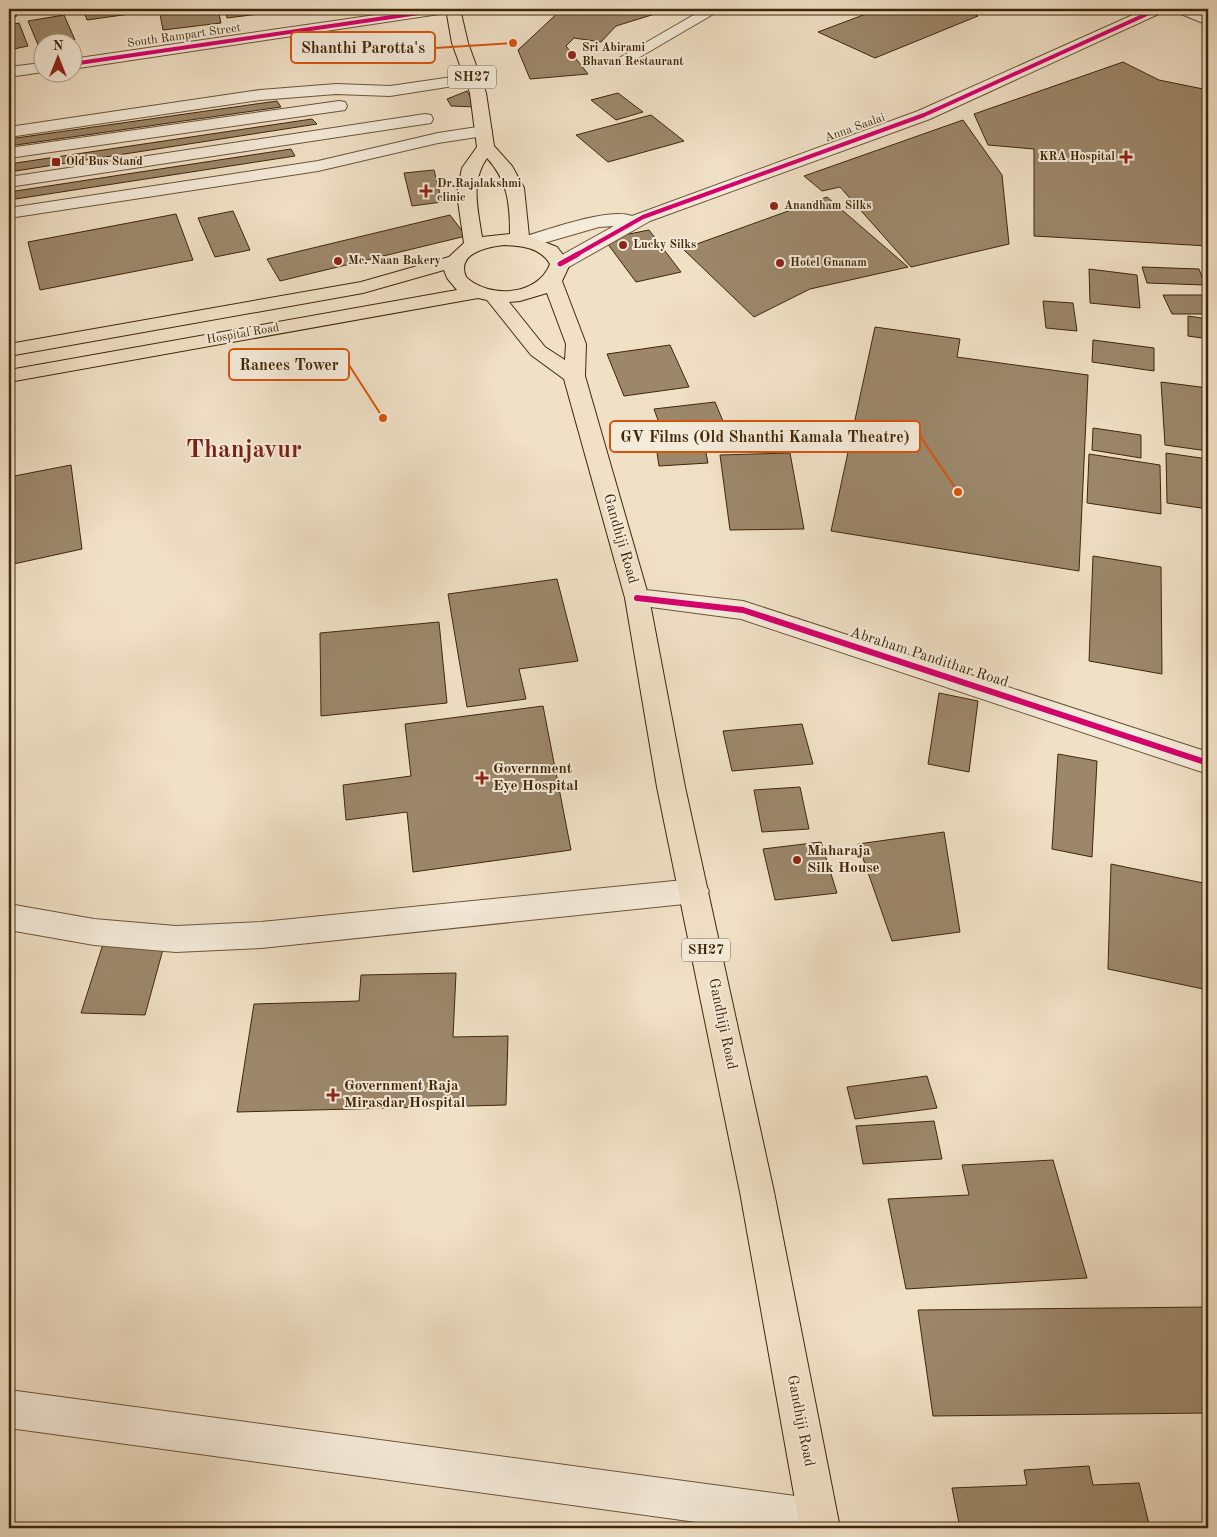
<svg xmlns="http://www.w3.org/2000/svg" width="1217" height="1537" font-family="'Old Standard TT',serif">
  <rect width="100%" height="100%" fill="#f0e0c6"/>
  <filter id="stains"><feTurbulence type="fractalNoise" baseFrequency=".004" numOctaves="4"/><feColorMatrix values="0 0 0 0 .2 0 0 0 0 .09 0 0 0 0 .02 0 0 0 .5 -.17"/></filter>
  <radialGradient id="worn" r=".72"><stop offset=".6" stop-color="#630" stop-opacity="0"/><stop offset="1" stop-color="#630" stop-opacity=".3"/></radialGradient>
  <!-- building -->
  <path fill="#9c876b" stroke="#402708" d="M9,9h9l-2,8 -7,1z
    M83,9h45l2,5 -43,6z
    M159,9h59l3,14 -58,7z
    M225,9h49l1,3 -48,6z
    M562,9h109l-55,17 -15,16 -27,-4 -8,8 22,28 -58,5 -12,-29z
    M879,9h81l18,7 -103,42 -57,-26z
    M64,15l11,25 -33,2v4l-3,1 -11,-26z
    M19,23l9,23 -19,4v-25z
    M1123,62l36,18 49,10v156l-174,-10v-87l-46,-4 -14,-31z
    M467,91l9,16 -25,-1 -4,-7z
    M618,93l25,19 -27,8 -25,-20z
    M277,101l4,6 -272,39v-7z
    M651,115l33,26 -76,21 -32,-27z
    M312,119l5,5 -308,48v-8z
    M963,120l39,55 7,69 -98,23 -71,-80 -18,4 -18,-15z
    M291,149l4,7 -286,44v-8z
    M434,170l8,32 -30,4 -8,-33z
    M827,197l81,70 -98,22 -56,28 -71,-68z
    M233,211l17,39 -35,7 -17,-39z
    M176,214l17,46 -153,30 -12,-48z
    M450,215l16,21 -186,45 -13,-22z
    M649,230l32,42 -45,10 -32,-43z
    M1142,267l57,2 6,16 -58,-2z
    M1089,269l48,6 3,33 -50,-5z
    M1163,295h45v19h-36z
    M1043,301l30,2 4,28 -31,-3z
    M1188,316l20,3v20l-20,-3z
    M875,327l85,12 -3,18 131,18 -9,196 -248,-40z
    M1093,340l61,8v23l-62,-9z
    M670,345l19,42 -65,9 -17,-42z
    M1161,382l47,6v63l-43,-6z
    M715,402l10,24 -62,8 -9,-25z
    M1093,428l48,7v23l-49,-8z
    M703,438l5,25 -49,3 -4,-26z
    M790,453l14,76 -74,1 -10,-75z
    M1166,453l42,6v50l-41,-6z
    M1089,454l71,11 1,49 -74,-11z
    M71,465l11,84 -73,16v-88z
    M1093,556l68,11 1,107 -73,-13z
    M557,579l21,82 -59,8 7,30 -59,8 -19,-113z
    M439,622l8,81 -126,13 -1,-83z
    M939,693l39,8 -9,71 -41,-8z
    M543,706l28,144 -158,22 -6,-60 -61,8 -3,-35 68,-9 -6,-52z
    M802,724l11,40 -81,7 -9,-40z
    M1058,754l39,7 -5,96 -40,-8z
    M800,787l9,42 -47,3 -8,-42z
    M944,832l16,100 -68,9 -34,-97z
    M821,842l16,51 -62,7 -12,-51z
    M1111,864l97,20v106l-100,-21z
    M104,941l61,1 -20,73 -64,-2z
    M456,973l-3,64 55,-1 -2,69 -269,7 17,-108 105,-3 2,-26z
    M927,1076l10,32 -82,11 -8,-32z
    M934,1121l8,38 -79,5 -7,-38z
    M1053,1160l34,118 -181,11 -18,-90 81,-4 -7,-30z
    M1208,1307v106l-275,3 -15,-106z
    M1089,1466l4,19 46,-2 11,45h-190l-8,-40 75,-3 -3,-15z"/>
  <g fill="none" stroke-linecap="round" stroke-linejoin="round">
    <!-- minor casing -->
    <g stroke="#6c5538" stroke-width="2">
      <path id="minor" d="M417,9h36l-7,4 -374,56v-10z
        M704,9h18l-94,55h-12l-2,-3z
        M1146,9h19l-2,3 -233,107 -280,102 -83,47h-14l-3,-4 3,-4 61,-34 -15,1 -69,20 -7,-2 -2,-4 2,-4c24,-7 87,-30 109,-21l286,-105z
        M1174,9h19l15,7v9l-32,-13z
        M42,63l1,9 -34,5v-10z
        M473,74l8,5 -2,3 -89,14 -54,-2 -76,6 -251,37v-10l251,-37 76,-6 54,2z
        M339,101l6,1 2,4 -2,4 -336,48v-10z
        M425,114l6,1 2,4 -2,4 -422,64v-10z
        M484,126l6,1 2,4 -2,4 -52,8 -120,28 -309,47v-10l309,-47 120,-28z
        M637,589l106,12 465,151v22l-467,-155 -113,-15 -3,-6 3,-6z
        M694,879l10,3 5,9 -5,9 -10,3 -433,45 -85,4 -82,-7 -85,-15v-26l85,15 82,7 85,-4z
        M9,1390l809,109 14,6 6,14 -4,9h-94l-731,-100z"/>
    </g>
    <!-- major casing -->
    <g stroke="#402708" stroke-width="2">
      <path id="major" d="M446,9h14l8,34 18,50 8,53 18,20 12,22 5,48 28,11 13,17 -8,17 24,63 -1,32 64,222 36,189 89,405 66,336h-40l-60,-336 -83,-405 -32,-189 -61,-219 -33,-24 -44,-55 -9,-2 -469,84v-12l448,-80 -10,-12 -3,-8 -81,23 -354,63v-12l352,-62 88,-25 15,-14 -7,-49 5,-26 15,-21 -7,-54 -18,-50zM487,158c21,23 23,46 23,76l-28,3c-4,-27 -12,-55 5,-79zM504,245c18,1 36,2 46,19 -12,32 -61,35 -84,13 -10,-24 21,-30 38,-32zM547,293l19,51 -1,16 -20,-13 -36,-45 11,-1z"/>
    </g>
    <!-- minor -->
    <use href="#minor" fill="#f5ebda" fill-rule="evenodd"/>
    <!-- major -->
    <use href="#major" fill="#f0e0c6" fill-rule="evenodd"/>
    <!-- cycleway-far2 casing -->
    <g stroke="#f5ebda" stroke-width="5.5">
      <path id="cycleway-far2" d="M72,64l374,-55
        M576,255l67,-38 281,-102 234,-106"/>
    </g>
    <!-- cycleway-far1 casing -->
    <g stroke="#f5ebda" stroke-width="8">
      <path id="cycleway-far1" d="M560,264l18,-10"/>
    </g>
    <!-- cycleway casing -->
    <g stroke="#f5ebda" stroke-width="9">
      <path id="cycleway" d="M637,598l106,12 465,153"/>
    </g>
    <!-- cycleway-far2 -->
    <use href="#cycleway-far2" stroke="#d6006c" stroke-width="4"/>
    <!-- cycleway-far1 -->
    <use href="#cycleway-far1" stroke="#d6006c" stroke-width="5"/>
    <!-- cycleway -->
    <use href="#cycleway" stroke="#d6006c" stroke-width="6"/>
  </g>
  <!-- markers -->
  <g fill="#8f2418" stroke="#f5ebda" stroke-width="2">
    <circle cx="572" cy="55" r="5"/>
    <path d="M1123.5 149.5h5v5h5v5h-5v5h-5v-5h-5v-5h5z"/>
    <rect x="51" y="157" width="10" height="10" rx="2.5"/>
    <path d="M423.5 183.5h5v5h5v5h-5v5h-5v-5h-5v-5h5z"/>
    <circle cx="774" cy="206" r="5"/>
    <circle cx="623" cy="245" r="5"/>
    <circle cx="338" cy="261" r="5"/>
    <circle cx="780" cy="263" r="5"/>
    <path d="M479.5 770.5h5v5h5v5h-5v5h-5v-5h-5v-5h5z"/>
    <circle cx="797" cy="860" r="5"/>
    <path d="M330.5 1087.5h5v5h5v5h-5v5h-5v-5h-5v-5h5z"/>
  </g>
  <g text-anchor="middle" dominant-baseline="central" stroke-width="4" stroke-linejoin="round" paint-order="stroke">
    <!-- far-street labels -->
    <g font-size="12" fill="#402708" stroke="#f5ebda">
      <text transform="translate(184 36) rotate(-8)">South Rampart Street</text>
      <text transform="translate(855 128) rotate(-20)">Anna Saalai</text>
      <text transform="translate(243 334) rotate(-10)">Hospital Road</text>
    </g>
    <!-- far-poi labels -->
    <g font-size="12" font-weight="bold" fill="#402708" stroke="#f5ebda" text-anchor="start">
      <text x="582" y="48">Sri Abirami<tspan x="582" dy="14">Bhavan Restaurant</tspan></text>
      <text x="1115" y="157" text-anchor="end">KRA Hospital</text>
      <text x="66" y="162">Old Bus Stand</text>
      <text x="437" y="184">Dr.Rajalakshmi<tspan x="437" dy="14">clinic</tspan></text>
      <text x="784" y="206">Anandham Silks</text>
      <text x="633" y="245">Lucky Silks</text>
      <text x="348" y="261">Mc. Naan Bakery</text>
      <text x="790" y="263">Hotel Gnanam</text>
    </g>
    <!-- shield labels -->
    <g fill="#f5ebda" stroke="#766247" stroke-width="1">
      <rect x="448" y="65.5" width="48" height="23" rx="4"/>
      <rect x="682" y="938.5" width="48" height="23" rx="4"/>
    </g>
    <g font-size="14" font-weight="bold" fill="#402708">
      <text x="472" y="77">SH27</text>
      <text x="706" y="950">SH27</text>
    </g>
    <!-- street labels -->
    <g font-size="15" fill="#402708" stroke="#f5ebda">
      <text transform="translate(620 539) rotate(74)">Gandhiji Road</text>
      <text transform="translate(929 658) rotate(18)">Abraham Pandithar Road</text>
      <text transform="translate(722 1024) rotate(78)">Gandhiji Road</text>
      <text transform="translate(800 1421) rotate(79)">Gandhiji Road</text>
    </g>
    <!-- poi labels -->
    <g font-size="15" font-weight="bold" fill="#402708" stroke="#f5ebda" text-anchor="start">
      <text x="493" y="769">Government<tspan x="493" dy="17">Eye Hospital</tspan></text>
      <text x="807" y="851">Maharaja<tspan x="807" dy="17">Silk House</tspan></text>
      <text x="344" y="1086">Government Raja<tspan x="344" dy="17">Mirasdar Hospital</tspan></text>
    </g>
    <!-- town labels -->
    <g font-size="25" font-weight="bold" fill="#7a1f14" stroke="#f5ebda">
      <text x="244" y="450">Thanjavur</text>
    </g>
  </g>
  <!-- callouts -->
  <path fill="none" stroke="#d7540c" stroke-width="2" d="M513 43L435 48M383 418L349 365M958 492L920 436"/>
  <g fill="#d7540c" stroke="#f5ebda" stroke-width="2">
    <circle cx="513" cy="43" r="5"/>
    <circle cx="383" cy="418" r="5"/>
    <circle cx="958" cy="492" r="5"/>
  </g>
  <g fill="#f5ebda" stroke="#d7540c" stroke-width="2">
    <rect x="291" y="32" width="144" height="31" rx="5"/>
    <rect x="229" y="349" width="120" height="31" rx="5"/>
    <rect x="610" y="421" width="310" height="31" rx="5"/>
  </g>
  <g font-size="16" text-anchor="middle" font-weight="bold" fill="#402708">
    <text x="363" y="53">Shanthi Parotta's</text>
    <text x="289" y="370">Ranees Tower</text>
    <text x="765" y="442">GV Films (Old Shanthi Kamala Theatre)</text>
  </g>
  <!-- margin -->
  <rect width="1217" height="1537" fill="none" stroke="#f0e0c6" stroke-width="30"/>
  <rect x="10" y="10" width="1197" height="1517" fill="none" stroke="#402708" stroke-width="2.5"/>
  <rect x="15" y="15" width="1187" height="1507" fill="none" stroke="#402708"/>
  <!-- north arrow -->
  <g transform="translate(58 58)"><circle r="24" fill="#f5ebda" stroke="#ad9d86"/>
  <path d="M0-4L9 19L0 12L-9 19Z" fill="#8f2418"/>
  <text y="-8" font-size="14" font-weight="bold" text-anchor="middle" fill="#402708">N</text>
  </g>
  <rect width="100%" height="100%" filter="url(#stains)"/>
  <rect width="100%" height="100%" fill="url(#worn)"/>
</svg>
